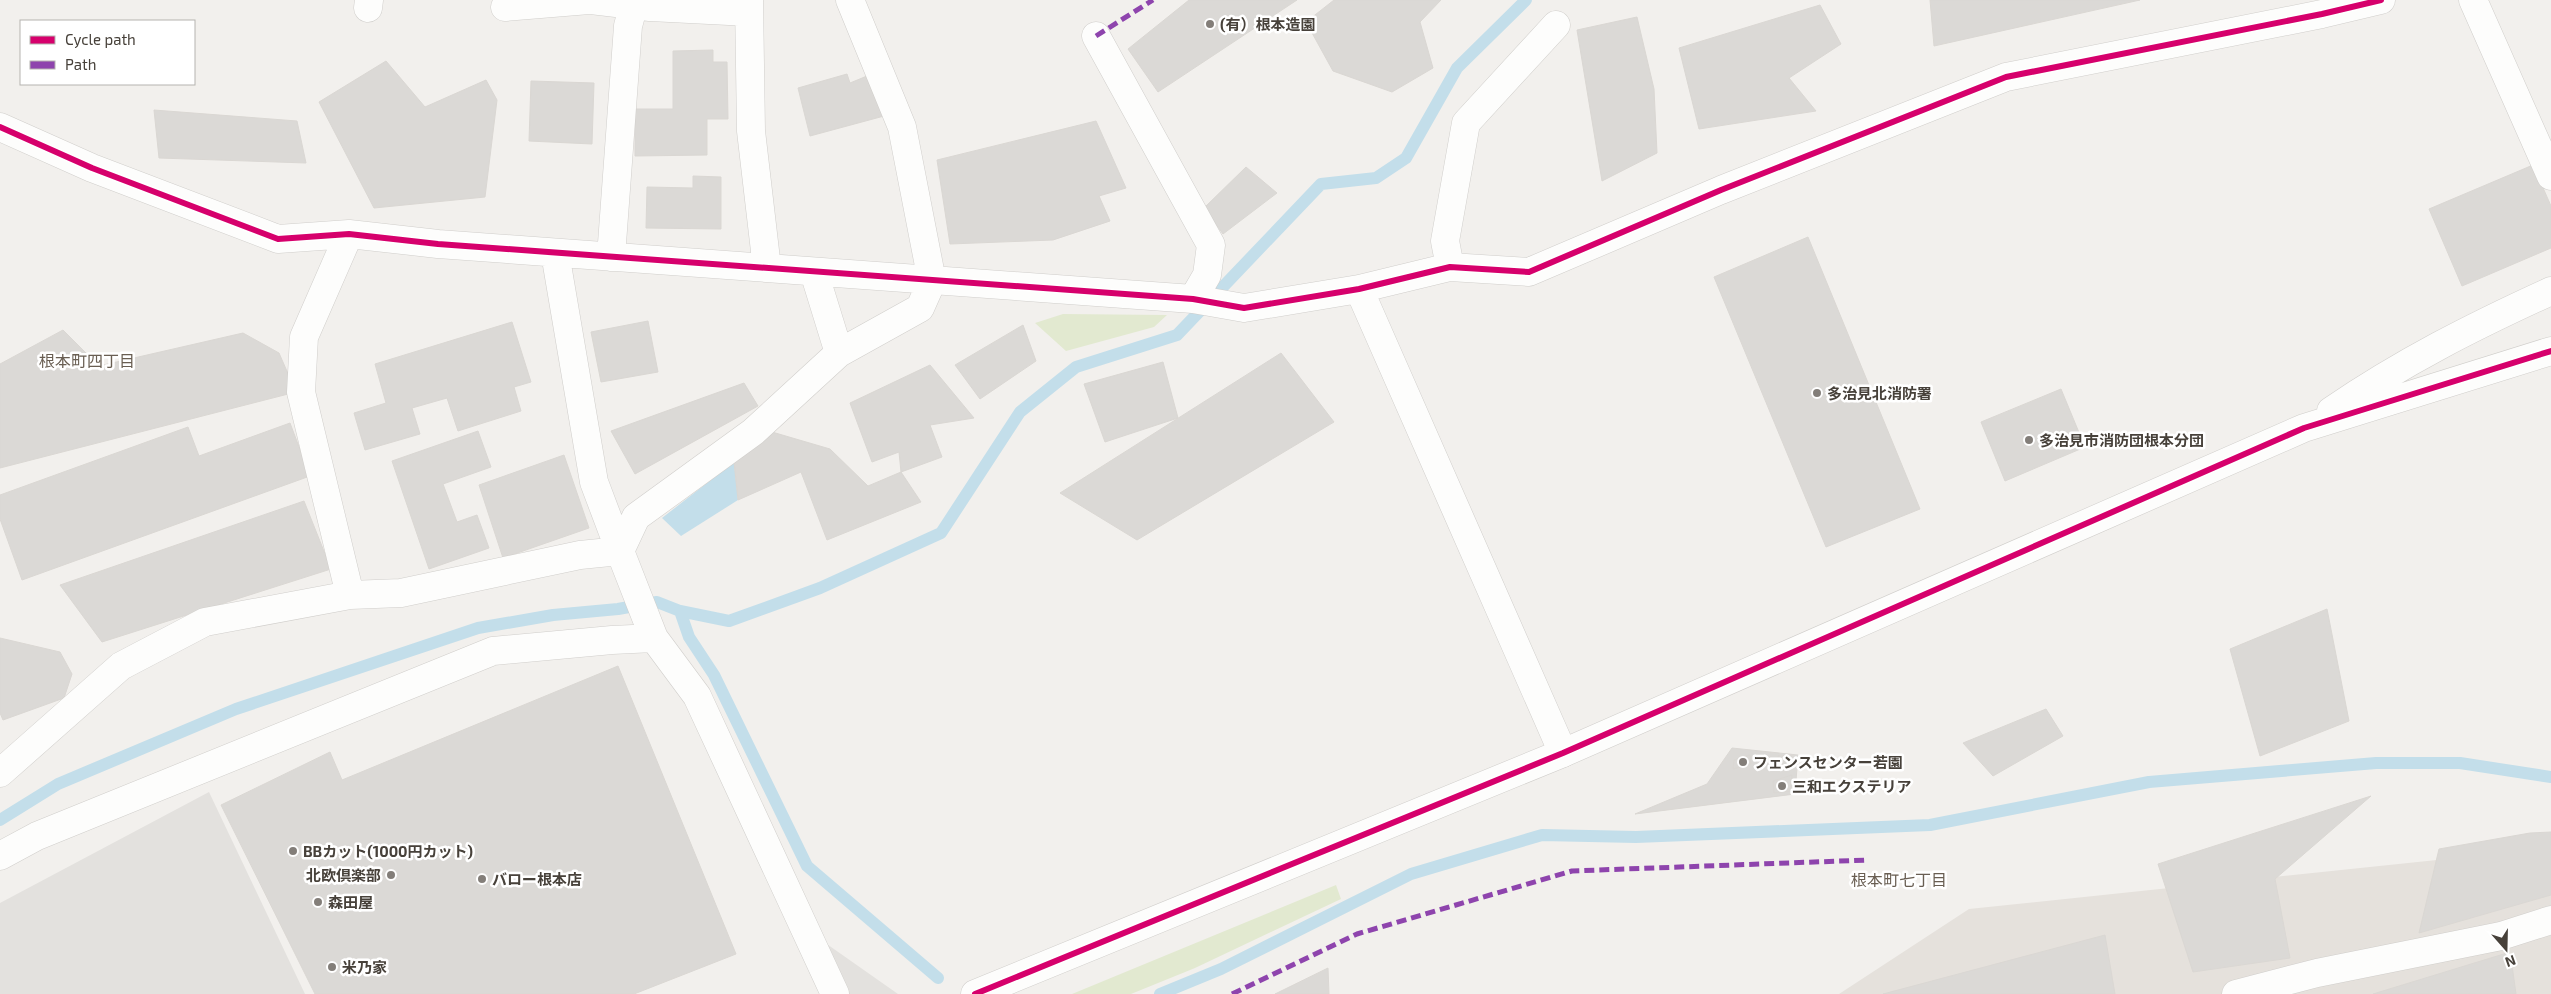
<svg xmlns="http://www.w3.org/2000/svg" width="2551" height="994" font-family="'Exo 2','Noto Sans JP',sans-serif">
  <rect width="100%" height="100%" fill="#f2f0ed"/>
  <!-- residential -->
  <path fill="#e5e1dc" d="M2551,848v146h-712l130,-85z"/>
  <!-- green -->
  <path fill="#e2e9d0" d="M1063,314l104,1 -13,12 -88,24 -31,-28z
    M1336,885l5,14 -146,69 -64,26h-59z"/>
  <!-- parking -->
  <path fill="#e3e1de" d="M209,792l96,202h-305v-91z
    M804,928l94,66h-61z"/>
  <!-- water -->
  <path fill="#c3deea" d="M734,462l4,38 -57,36 -19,-18z"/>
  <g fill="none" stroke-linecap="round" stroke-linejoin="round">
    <!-- stream -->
    <path stroke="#c3deea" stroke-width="12" d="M680,611l49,10 91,-33 121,-55 79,-121 56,-45 101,-32 144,-151 55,-6 30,-20 51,-90 69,-68
      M0,820l58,-36 178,-75 242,-81 75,-13 65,-6 39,-7 23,9 9,26 25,38 93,191 131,112
      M1160,994l61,-25 190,-95 131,-39 94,2 294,-12 219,-43 227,-19h84l91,14"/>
  </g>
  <!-- building -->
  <path fill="#dbd9d6" stroke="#dad7d3" d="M1189,0h108l-139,92 -30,-43z
    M1334,0h107l-21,22 13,46 -41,24 -59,-21 -27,-49z
    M1930,0h210l-206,46z
    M1820,5l21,39 -52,34 27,33 -117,18 -20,-81z
    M1637,17l17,72 3,64 -55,28 -25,-151z
    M713,50v12h14l1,57h-21v36l-72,1v-47h38v-58z
    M386,61l39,46 61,-27 11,20 -12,97 -111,11 -55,-106z
    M847,74l3,9 17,-7 7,19 4,1 6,20 -74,20 -12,-48z
    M531,81l63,2 -2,61 -63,-3z
    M154,110l143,11 9,42 -147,-5z
    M1096,121l30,67 -27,8 11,25 -57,19 -103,4 -13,-84z
    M2533,165l18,41v42l-89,38 -33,-77z
    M1246,167l31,26 -54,41 -19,-26z
    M693,176l28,1v52l-75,-1 1,-41 46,1z
    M1808,237l112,272 -94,38 -112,-270z
    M648,321l10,51 -57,10 -10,-50z
    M512,322l19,60 -17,5 7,24 -63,20 -11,-33 -35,10 8,26 -55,16 -11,-37 32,-10 -11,-39z
    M1023,325l13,36 -56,38 -25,-34z
    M63,330l36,36 144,-33 36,20 17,39 -296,76v-104z
    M1281,353l53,69 -197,118 -77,-47z
    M1163,362l15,56 -73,24 -21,-58z
    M930,365l44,53 -44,7 12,32 -41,15 -2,-20 -27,10 -22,-59z
    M744,383l14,23 -123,68 -24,-43z
    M2061,389l24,58 -80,34 -24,-59z
    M290,423l20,53 -288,104 -22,-61v-24l188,-68 11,29z
    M478,431l13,36 -48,17 14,38 20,-7 12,33 -60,21 -37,-108z
    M772,432l58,17 38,37 33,-14 20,30 -94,38 -26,-68 -63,28 -4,-38z
    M564,455l25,73 -86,30 -24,-73z
    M304,501l27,68 -229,73 -42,-57z
    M2327,609l22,112 -89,35 -30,-107z
    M0,638l60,14 12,22 -8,24 -61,22 -3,-7z
    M618,666l118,288 -102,40h-319l-94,-189 109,-53 12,28z
    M2046,709l17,27 -70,40 -30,-33z
    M1732,748l66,7 -3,39 -160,20 72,-30z
    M1750,755l1,9 -18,5 1,-9z
    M1792,755l-3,9 -10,1 -1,-9z
    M1792,775l-2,16 -16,2 -1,-12z
    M2371,796l-96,83 15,79 -97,14 -35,-108z
    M2551,832v63l-132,38 20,-84 91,-16z
    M2105,935l10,59h-232z
    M2507,953l5,12 4,29h-143z
    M1328,968l1,26h-54z"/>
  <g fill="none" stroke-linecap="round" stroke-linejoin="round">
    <!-- minor casing -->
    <g stroke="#d0cecb" stroke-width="29">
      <path id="minor" d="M591,0l59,7 99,5
        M749,0l2,131 16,137
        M2473,0l78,176
        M505,7l84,-7
        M368,8l1,-8
        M1096,36l115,209 -4,30 -14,24
        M0,127l92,41 186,71 71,-5 89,10 755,55 51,9 115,-19 91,-22 79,5 192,-82 285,-113 316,-63 59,-14
        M349,234l-45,103 -3,55 49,203
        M555,253l39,229 26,69 34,87 43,58 138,298
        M611,257l17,-231 7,-26
        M1450,267l-5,-26 21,-118 90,-98
        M814,272l25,81
        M1359,289l204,464
        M0,773l121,-107 84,-44 145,-27 51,-2 179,-38 40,-4 16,-34 117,-85 86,-79 81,-45 12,-27 -30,-154 -52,-127
        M0,856l37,-20 456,-185 119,-11 42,-2
        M2236,994l81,-21 184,-37 50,-16"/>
    </g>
    <!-- tertiary casing -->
    <g stroke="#d0cecb" stroke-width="29">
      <path id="tertiary" d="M2331,411c72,-49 141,-84 220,-120
        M975,994l588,-241 741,-325 247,-77"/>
    </g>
    <!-- minor -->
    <use href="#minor" stroke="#fdfdfc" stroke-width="28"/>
    <!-- tertiary -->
    <use href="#tertiary" stroke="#fdfdfc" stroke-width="28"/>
    <!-- quiet -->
    <path stroke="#8e44ad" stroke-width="5" stroke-dasharray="10 5" stroke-linecap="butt" d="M1096,36l57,-36
      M1232,994l125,-60 215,-63 296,-11"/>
    <!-- cycleway casing -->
    <g stroke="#fff" stroke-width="9">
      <path id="cycleway" d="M0,127l92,41 186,71 71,-5 89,10 755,55 51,9 115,-19 91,-22 79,5 192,-82 285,-113 316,-63 59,-14
        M975,994l588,-241 741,-325 247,-77"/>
    </g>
    <!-- cycleway -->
    <use href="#cycleway" stroke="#d6006c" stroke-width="6"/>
  </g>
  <!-- markers -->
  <g fill="#837e79" stroke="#fff" stroke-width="2">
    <circle cx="1210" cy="24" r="5"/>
    <circle cx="1817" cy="393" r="5"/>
    <circle cx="2029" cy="440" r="5"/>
    <circle cx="1743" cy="762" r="5"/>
    <circle cx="1782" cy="786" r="5"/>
    <circle cx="293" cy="851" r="5"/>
    <circle cx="391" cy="875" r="5"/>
    <circle cx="482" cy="879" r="5"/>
    <circle cx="318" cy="902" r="5"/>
    <circle cx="332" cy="967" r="5"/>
  </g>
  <g text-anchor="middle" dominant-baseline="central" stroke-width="5" stroke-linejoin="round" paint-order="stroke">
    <!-- poi labels -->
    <g font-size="15" font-weight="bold" fill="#47413a" stroke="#fff" text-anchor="start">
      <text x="1220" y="24">(有）根本造園</text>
      <text x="1827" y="393">多治見北消防署</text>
      <text x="2039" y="440">多治見市消防団根本分団</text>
      <text x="1753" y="762">フェンスセンター若園</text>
      <text x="1792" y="786">三和エクステリア</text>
      <text x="303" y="851">BBカット(1000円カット)</text>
      <text x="381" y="875" text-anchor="end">北欧倶楽部</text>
      <text x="492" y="879">バロー根本店</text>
      <text x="328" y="902">森田屋</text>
      <text x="342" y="967">米乃家</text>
    </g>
    <!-- neighbourhood labels -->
    <g font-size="16" fill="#695e52" stroke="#fff">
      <text x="87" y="360">根本町四丁目</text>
      <text x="1899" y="879">根本町七丁目</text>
    </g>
  </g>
  <!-- legend -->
  <rect x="20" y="20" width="175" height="65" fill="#ffffff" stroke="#b5b3b0"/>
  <rect x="30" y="36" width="25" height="8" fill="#d6006c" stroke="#b5b3b0"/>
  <text x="65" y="45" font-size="15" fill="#47413a">Cycle path</text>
  <rect x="30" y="61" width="25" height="8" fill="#8e44ad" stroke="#b5b3b0"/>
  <text x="65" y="70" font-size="15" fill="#47413a">Path</text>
  <!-- north arrow -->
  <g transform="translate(2506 949) rotate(160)" stroke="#ffffff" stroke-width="4" paint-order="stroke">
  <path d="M0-4L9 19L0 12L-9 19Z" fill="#47413a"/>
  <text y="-8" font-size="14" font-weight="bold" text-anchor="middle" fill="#47413a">N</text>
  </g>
</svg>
